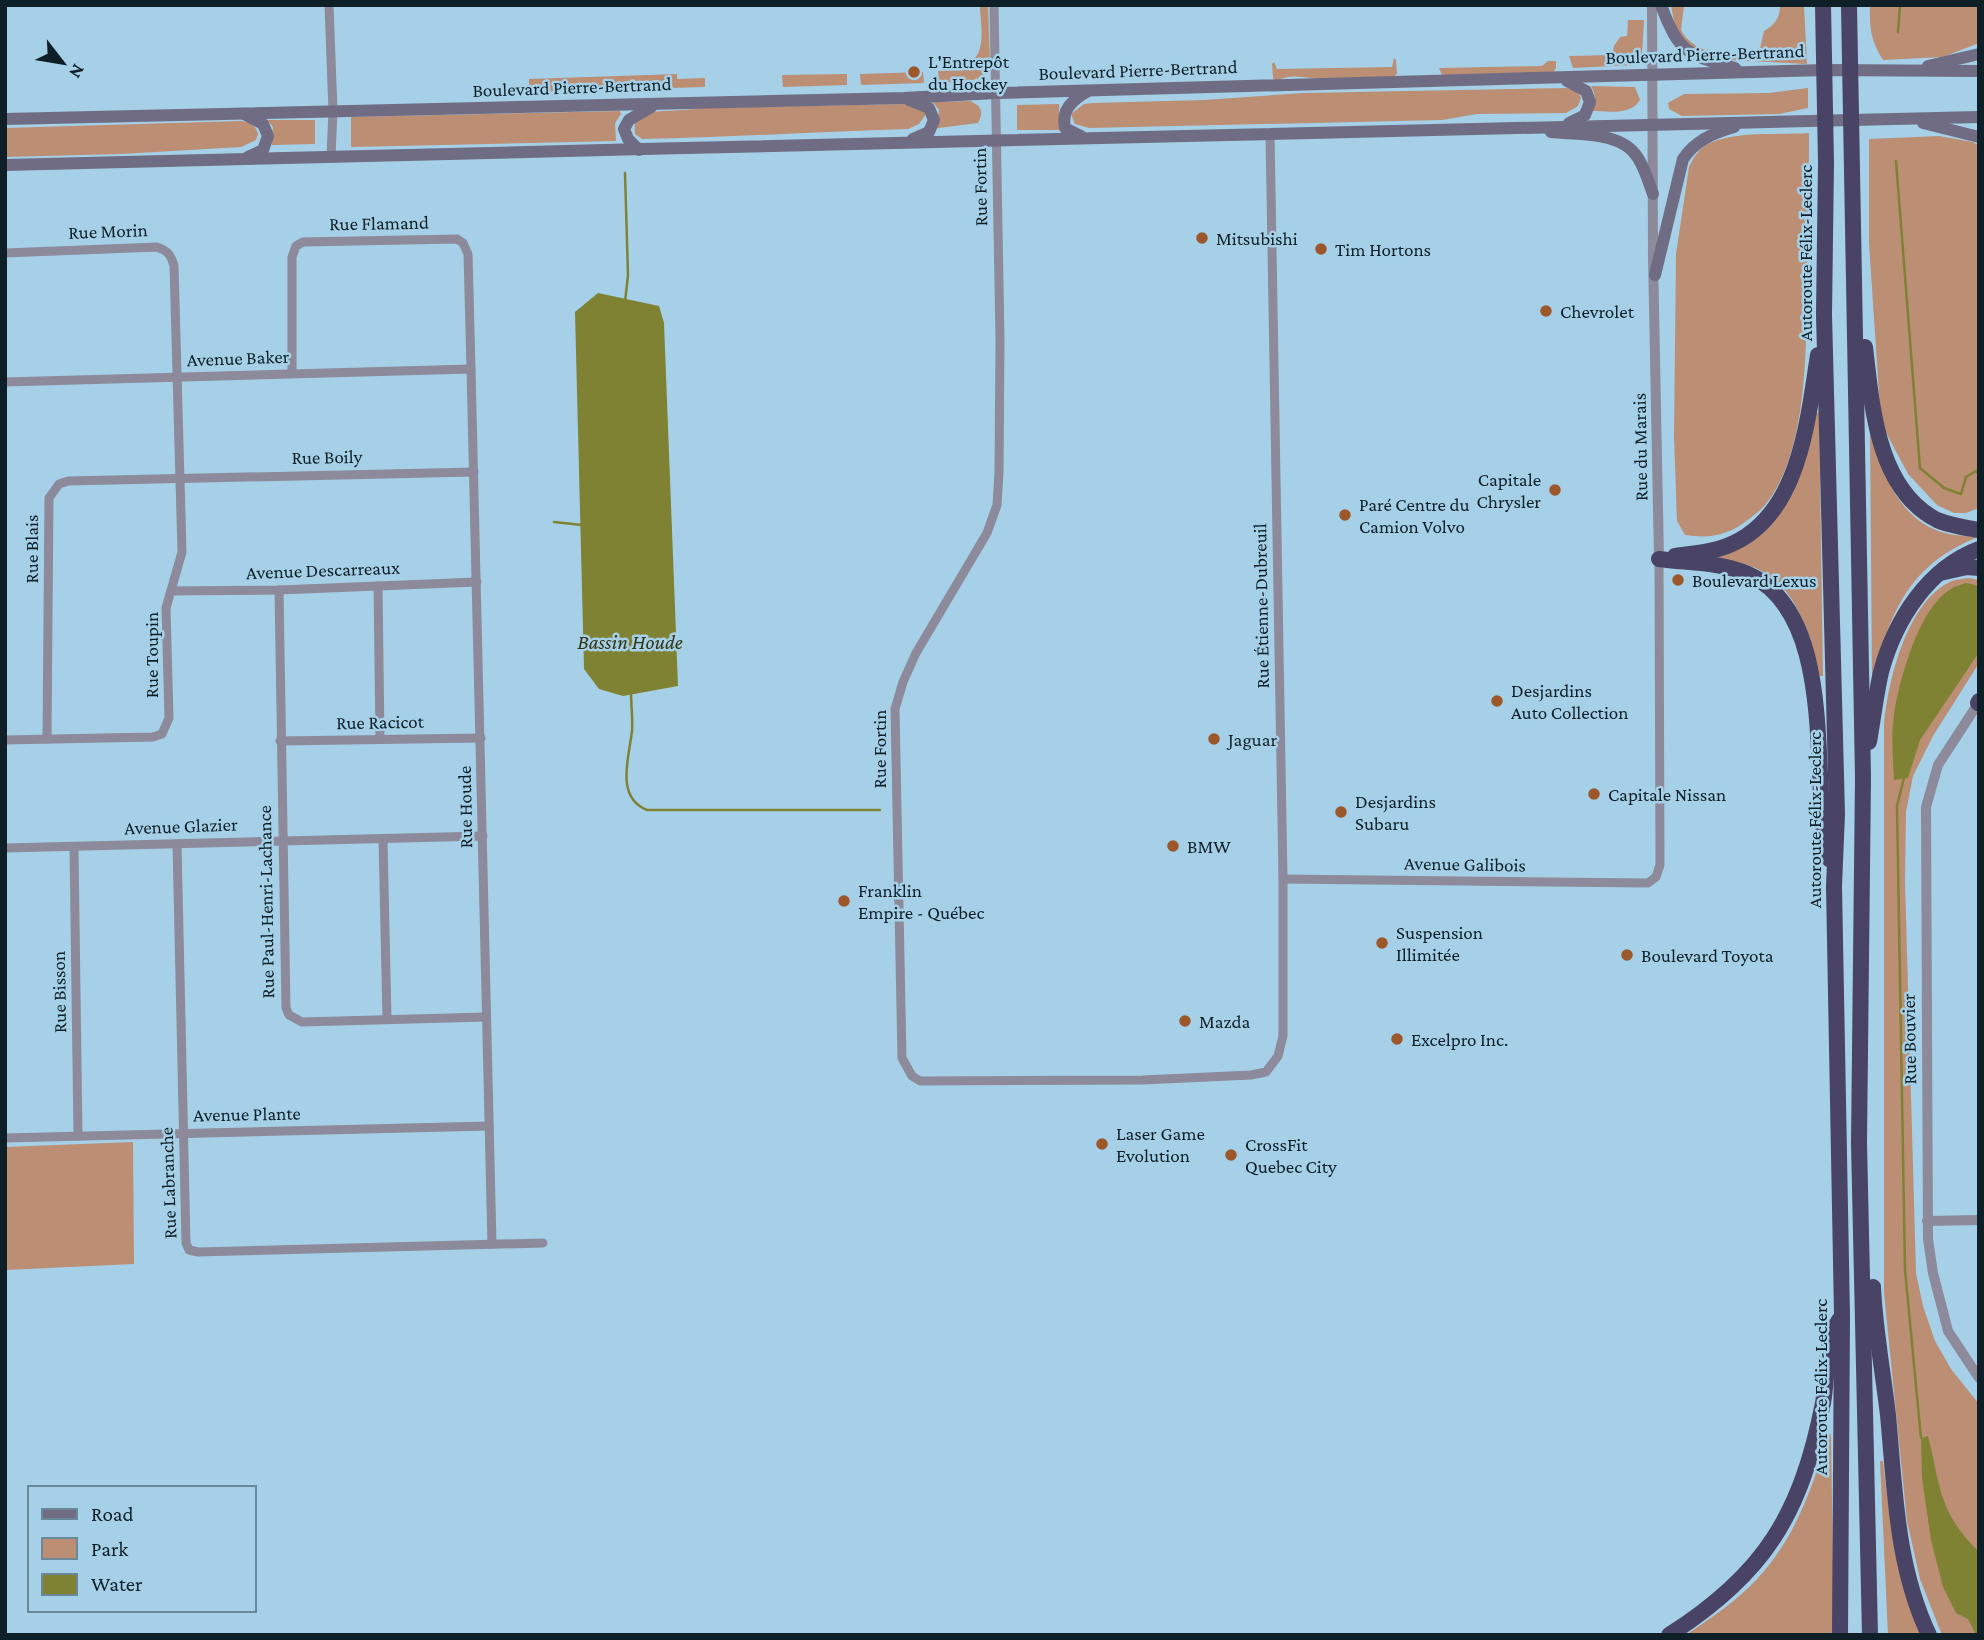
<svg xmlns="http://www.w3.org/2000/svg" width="1984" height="1640" font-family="'Crimson Pro',serif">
<rect width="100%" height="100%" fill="#a5d0e7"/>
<!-- green -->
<g fill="#bc8e74">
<path d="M 980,5 L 988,5 L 990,60 C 985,86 960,82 939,82 L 938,71 L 967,70 L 968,62 C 988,56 980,22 980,5 Z"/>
<path d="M 1671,5 L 1684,5 L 1681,30 C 1696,58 1730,53 1757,53 L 1760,49 L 1764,31 C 1775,25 1780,18 1780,5 L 1804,5 L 1807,64 L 1711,59 L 1677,37 Z"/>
<path d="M 1870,5 L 1979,5 L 1979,43 L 1943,57 L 1883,60 C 1871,42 1869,26 1870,5 Z"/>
<polygon points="1628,20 1644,20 1642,54 1635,65 1573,68 1569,56 1612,55 1614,46 1620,37 1627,36"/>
<path d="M 1394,58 L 1396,60 L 1397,73 L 1394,77 C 1371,78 1348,79 1325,79 C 1307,79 1293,72 1276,81 L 1273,78 L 1272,64 L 1274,62 L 1277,69 L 1392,67 Z"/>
<polygon points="1548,61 1556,61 1556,68 1552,74 1442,75 1439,68 1542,66"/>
<polygon points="923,72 924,83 861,85 860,74"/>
<polygon points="677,74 677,79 705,78 705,87 529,92 529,79"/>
<polygon points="847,74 847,85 783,87 782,75"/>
<path d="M 1591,86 L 1635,87 L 1640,100 C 1631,116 1607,111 1591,111 C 1596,101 1596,95 1591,86 Z"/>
<polygon points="1567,88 1578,92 1581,98 1578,106 1566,113 1477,114 1442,120 1089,128 1075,124 1071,114 1084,104 1093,103 1204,100 1303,93"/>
<polygon points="1808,88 1808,108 1779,114 1682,116 1669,109 1668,103 1684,94 1769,93"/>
<path d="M 970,101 C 982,106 984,112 978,123 L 931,129 L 938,119 L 939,110 L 933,102 Z"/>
<path d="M 909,104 L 918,105 L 926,114 L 919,124 L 908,129 C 819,132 730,137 642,139 L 635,134 C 634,126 635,118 643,114 C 651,110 686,111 700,108 Z"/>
<polygon points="1059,104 1060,130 1017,130 1017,105"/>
<polygon points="620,111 621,114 615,123 616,141 351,147 351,117"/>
<polygon points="267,120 315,120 315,144 272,145 271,142 273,127"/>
<path d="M 240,121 C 250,122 255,124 258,134 L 256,140 L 241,147 L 121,154 L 5,157 L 5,128 Z"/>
<path d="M 1809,133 C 1809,182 1808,230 1807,278 C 1806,344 1809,451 1765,505 C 1761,510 1754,515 1749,519 C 1729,535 1709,539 1685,535 L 1677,521 L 1674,436 L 1676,254 L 1689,167 C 1694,157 1699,148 1710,143 C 1736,131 1781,135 1809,133 Z"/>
<polygon points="1939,136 1973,142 1979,146 1979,508 1966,513 1954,513 1937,505 1908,474 1881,423 1869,243 1869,139"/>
<path d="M 1814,413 L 1819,413 L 1823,676 L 1818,676 C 1810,634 1796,581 1750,566 C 1738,561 1725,560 1713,556 L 1762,530 Z"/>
<path d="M 1870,432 C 1882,472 1899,521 1945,533 C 1956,536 1968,536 1978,537 C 1908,565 1891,612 1872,680 Z"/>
<path d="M 1969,578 L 1979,580 L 1979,663 L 1933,736 L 1913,776 L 1906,812 L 1905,881 L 1916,1273 L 1923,1306 L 1935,1341 L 1951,1369 L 1979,1404 L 1979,1635 L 1942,1635 L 1920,1579 L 1907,1521 L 1884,1293 L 1884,727 C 1887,683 1907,600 1952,581 C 1957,579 1963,579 1969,578 Z"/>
<polygon points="133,1142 134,1264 5,1270 5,1147"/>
<path d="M 1828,1434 L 1831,1434 L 1834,1635 L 1686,1635 C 1711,1618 1738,1600 1758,1578 C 1795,1538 1814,1485 1828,1434 Z"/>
<path d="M 1880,1461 L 1883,1461 C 1890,1524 1897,1575 1921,1635 L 1888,1635 Z"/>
</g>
<!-- water -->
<g fill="#7f8232">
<polygon points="598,293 659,306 664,323 678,686 623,696 599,689 584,669 575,312"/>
<path d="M 1966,583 L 1979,586 L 1978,654 L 1920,740 L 1908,778 L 1894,780 C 1893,759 1891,736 1894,715 C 1899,681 1919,607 1951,589 C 1955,586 1961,585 1966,583 Z"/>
<path d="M 1928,1436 C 1941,1488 1938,1511 1979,1552 L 1979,1635 L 1976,1635 L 1968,1619 L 1956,1613 L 1943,1587 L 1931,1540 L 1922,1478 L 1921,1438 Z"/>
</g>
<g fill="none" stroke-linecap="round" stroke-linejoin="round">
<!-- stream -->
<g stroke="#7f8232" stroke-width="2.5">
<polyline points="1898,32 1900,5"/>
<polyline points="1896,161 1920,468 1944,488 1961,494 1966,477 1976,471 1979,474"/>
<polyline points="625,302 628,275 625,173"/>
<polyline points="554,522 582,525"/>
<path d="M 631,692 C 631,705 633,719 632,731 C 629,758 615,797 647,810 L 880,810"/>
<polyline points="1904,778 1897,806 1905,1270 1921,1438"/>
</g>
<!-- minor -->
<g stroke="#8c8a9b" stroke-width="9">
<polyline points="329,5 333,111 331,156"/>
<polyline points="994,5 1000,340 999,472 997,505 987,533 916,653 903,682 895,709 902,1058 912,1076 920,1081 1143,1080 1251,1075 1266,1072 1278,1056 1283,1036 1283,879 1270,134"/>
<path d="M 5,253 L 157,247 C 168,251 171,255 174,266 L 182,552 L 166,608 L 169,718 L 162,734 L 153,737 L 5,740"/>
<polyline points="292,373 292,257 296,246 303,242 457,239 463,243 468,254 471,369 492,1244"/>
<polyline points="5,382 471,369"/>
<polyline points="378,586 380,739"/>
<polyline points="279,590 286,1008 289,1015 302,1022 486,1017"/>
<polyline points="171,591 279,590 477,582"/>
<polyline points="47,739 49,498 59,484 68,481 474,472"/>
<polyline points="280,741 481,738"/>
<polyline points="383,839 387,1019"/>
<polyline points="177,844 186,1243 189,1250 198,1252 543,1243"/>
<polyline points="74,847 78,1136"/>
<polyline points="5,848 483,836"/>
<polyline points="1283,879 1648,883 1656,877 1660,865 1659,559"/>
<polyline points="5,1138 489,1126"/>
</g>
<!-- tertiary -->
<g stroke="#8c8a9b" stroke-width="10">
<polyline points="1652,5 1653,257 1659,559"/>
<polyline points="1979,702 1938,765 1926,807 1928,1239 1933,1273 1948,1331 1979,1378"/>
<polyline points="1927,1221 1979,1220"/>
</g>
<!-- secondary -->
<g stroke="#6f6c84" stroke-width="12">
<path d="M 1661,5 C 1679,53 1687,55 1735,68"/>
<polyline points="1928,66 1979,54"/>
<polyline points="1567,81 1586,91 1590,102 1585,115 1569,123"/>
<polyline points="909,100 929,108 934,120 929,132 913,139"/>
<polyline points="244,114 263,124 268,136 263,150 248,157"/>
<polyline points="5,119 904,98 996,93 1826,70 1979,71"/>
<polyline points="1923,123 1979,137"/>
<path d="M 1551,132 C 1578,135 1622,131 1638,158 C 1645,169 1649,183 1653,194"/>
<path d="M 1081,136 L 1065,128 C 1061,110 1072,100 1088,91"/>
<polyline points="639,150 628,139 624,129 629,120 651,107"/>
<path d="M 5,165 C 663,149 1321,131 1979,117"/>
<path d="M 1655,275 L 1683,159 C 1695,141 1713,133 1734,127"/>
</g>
<!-- motorway -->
<g stroke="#494465" stroke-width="16">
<polyline points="1823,5 1826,163 1824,315 1837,814 1834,886 1842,1315 1840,1635"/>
<polyline points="1849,5 1863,778 1859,1143 1870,1635"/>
<path d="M 1865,347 C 1872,406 1877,489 1937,520 C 1949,525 1966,528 1979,530"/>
<path d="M 1675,556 C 1689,554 1704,553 1718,549 C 1799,526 1807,424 1818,355"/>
<path d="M 1659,559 C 1687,563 1722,562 1748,574 C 1829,610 1815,749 1823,822 C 1824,834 1827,847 1829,859"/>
<polyline points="1940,573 1967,567 1979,568"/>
<polyline points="1978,703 1979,701"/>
<path d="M 1869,742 C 1873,719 1876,694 1881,672 C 1895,620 1928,568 1979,549"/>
<path d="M 1873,1287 C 1875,1330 1883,1372 1888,1415 C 1895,1489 1896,1566 1929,1635"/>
<path d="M 1669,1635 C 1765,1574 1801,1514 1823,1403 C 1828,1376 1824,1344 1839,1320"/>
</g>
</g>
<!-- markers -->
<g fill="#9c572a" stroke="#a5d0e7" stroke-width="2.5">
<circle cx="914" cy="72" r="7"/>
<circle cx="1202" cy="238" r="7"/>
<circle cx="1321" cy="249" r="7"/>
<circle cx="1546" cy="311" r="7"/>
<circle cx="1555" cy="490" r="7"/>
<circle cx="1345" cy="515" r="7"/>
<circle cx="1678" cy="580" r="7"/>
<circle cx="1497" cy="701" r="7"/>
<circle cx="1214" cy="739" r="7"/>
<circle cx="1594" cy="794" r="7"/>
<circle cx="1341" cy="812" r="7"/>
<circle cx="1173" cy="846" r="7"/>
<circle cx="844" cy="901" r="7"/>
<circle cx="1382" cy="943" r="7"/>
<circle cx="1627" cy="955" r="7"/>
<circle cx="1185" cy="1021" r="7"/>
<circle cx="1397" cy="1039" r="7"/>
<circle cx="1102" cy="1144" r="7"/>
<circle cx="1231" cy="1155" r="7"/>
</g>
<g text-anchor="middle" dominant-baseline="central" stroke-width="5" stroke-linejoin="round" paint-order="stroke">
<!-- street labels -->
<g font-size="19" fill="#0e1f27" stroke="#a5d0e7">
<text transform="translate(1705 54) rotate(-2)">Boulevard Pierre-Bertrand</text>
<text transform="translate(1138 70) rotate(-2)">Boulevard Pierre-Bertrand</text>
<text transform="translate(572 87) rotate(-2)">Boulevard Pierre-Bertrand</text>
<text transform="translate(980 187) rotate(-91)">Rue Fortin</text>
<text transform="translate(379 223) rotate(-1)">Rue Flamand</text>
<text transform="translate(108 231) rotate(-2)">Rue Morin</text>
<text transform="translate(1805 253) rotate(-90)">Autoroute Félix-Leclerc</text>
<text transform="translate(238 358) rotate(-2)">Avenue Baker</text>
<text transform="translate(1640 447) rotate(-91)">Rue du Marais</text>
<text transform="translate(327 457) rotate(-1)">Rue Boily</text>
<text transform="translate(31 549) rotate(-90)">Rue Blais</text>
<text transform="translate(323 570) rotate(-2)">Avenue Descarreaux</text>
<text transform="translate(1261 606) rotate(-91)">Rue Étienne-Dubreuil</text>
<text transform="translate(151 655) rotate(-90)">Rue Toupin</text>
<text transform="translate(380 722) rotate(-1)">Rue Racicot</text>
<text transform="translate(879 749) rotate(-90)">Rue Fortin</text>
<text transform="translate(465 807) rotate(-91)">Rue Houde</text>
<text transform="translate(1814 820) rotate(-90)">Autoroute Félix-Leclerc</text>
<text transform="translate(181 826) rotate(-2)">Avenue Glazier</text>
<text transform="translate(1465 864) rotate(1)">Avenue Galibois</text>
<text transform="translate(266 902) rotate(-91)">Rue Paul-Henri-Lachance</text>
<text transform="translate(59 992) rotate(-91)">Rue Bisson</text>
<text transform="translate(1909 1039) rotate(-91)">Rue Bouvier</text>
<text transform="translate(247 1114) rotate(-1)">Avenue Plante</text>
<text transform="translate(168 1183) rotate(-92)">Rue Labranche</text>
<text transform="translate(1820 1387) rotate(-90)">Autoroute Félix-Leclerc</text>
</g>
<!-- poi labels -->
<g font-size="19" fill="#0e1f27" stroke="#a5d0e7" text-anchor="start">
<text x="928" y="61">L'Entrepôt<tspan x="928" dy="22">du Hockey</tspan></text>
<text x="1216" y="238">Mitsubishi</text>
<text x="1335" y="249">Tim Hortons</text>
<text x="1560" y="311">Chevrolet</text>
<text x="1541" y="479" text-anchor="end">Capitale<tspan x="1541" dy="22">Chrysler</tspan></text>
<text x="1359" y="504">Paré Centre du<tspan x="1359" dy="22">Camion Volvo</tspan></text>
<text x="1692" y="580">Boulevard Lexus</text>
<text x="1511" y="690">Desjardins<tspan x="1511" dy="22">Auto Collection</tspan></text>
<text x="1228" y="739">Jaguar</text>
<text x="1608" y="794">Capitale Nissan</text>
<text x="1355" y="801">Desjardins<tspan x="1355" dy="22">Subaru</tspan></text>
<text x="1187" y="846">BMW</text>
<text x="858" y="890">Franklin<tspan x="858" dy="22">Empire - Québec</tspan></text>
<text x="1396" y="932">Suspension<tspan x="1396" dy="22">Illimitée</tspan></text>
<text x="1641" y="955">Boulevard Toyota</text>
<text x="1199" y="1021">Mazda</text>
<text x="1411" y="1039">Excelpro Inc.</text>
<text x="1116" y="1133">Laser Game<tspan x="1116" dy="22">Evolution</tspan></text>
<text x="1245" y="1144">CrossFit<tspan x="1245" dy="22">Quebec City</tspan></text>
</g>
<!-- water labels -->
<g font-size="21" font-style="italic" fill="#333412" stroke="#a5d0e7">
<text x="630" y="642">Bassin Houde</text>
</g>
</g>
<!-- border -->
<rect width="1984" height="1640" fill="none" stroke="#0e1f27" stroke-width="14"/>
<!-- legend -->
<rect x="28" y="1486" width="228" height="126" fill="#a5d0e7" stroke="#69899a" stroke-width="2"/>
<rect x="42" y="1509" width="35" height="10" fill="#6f6c84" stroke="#69899a" stroke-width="2"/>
<text x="91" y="1521" font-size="21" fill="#0e1f27">Road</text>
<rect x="42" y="1538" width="35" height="21" fill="#bc8e74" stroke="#69899a" stroke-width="2"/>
<text x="91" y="1556" font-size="21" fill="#0e1f27">Park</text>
<rect x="42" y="1574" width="35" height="21" fill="#7f8232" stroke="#69899a" stroke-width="2"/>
<text x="91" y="1591" font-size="21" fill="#0e1f27">Water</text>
<!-- north arrow -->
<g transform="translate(63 63) rotate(121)" stroke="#a5d0e7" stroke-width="5" paint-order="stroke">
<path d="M0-5L12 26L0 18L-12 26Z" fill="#0e1f27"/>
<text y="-10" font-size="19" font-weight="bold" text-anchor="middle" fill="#0e1f27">N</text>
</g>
</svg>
